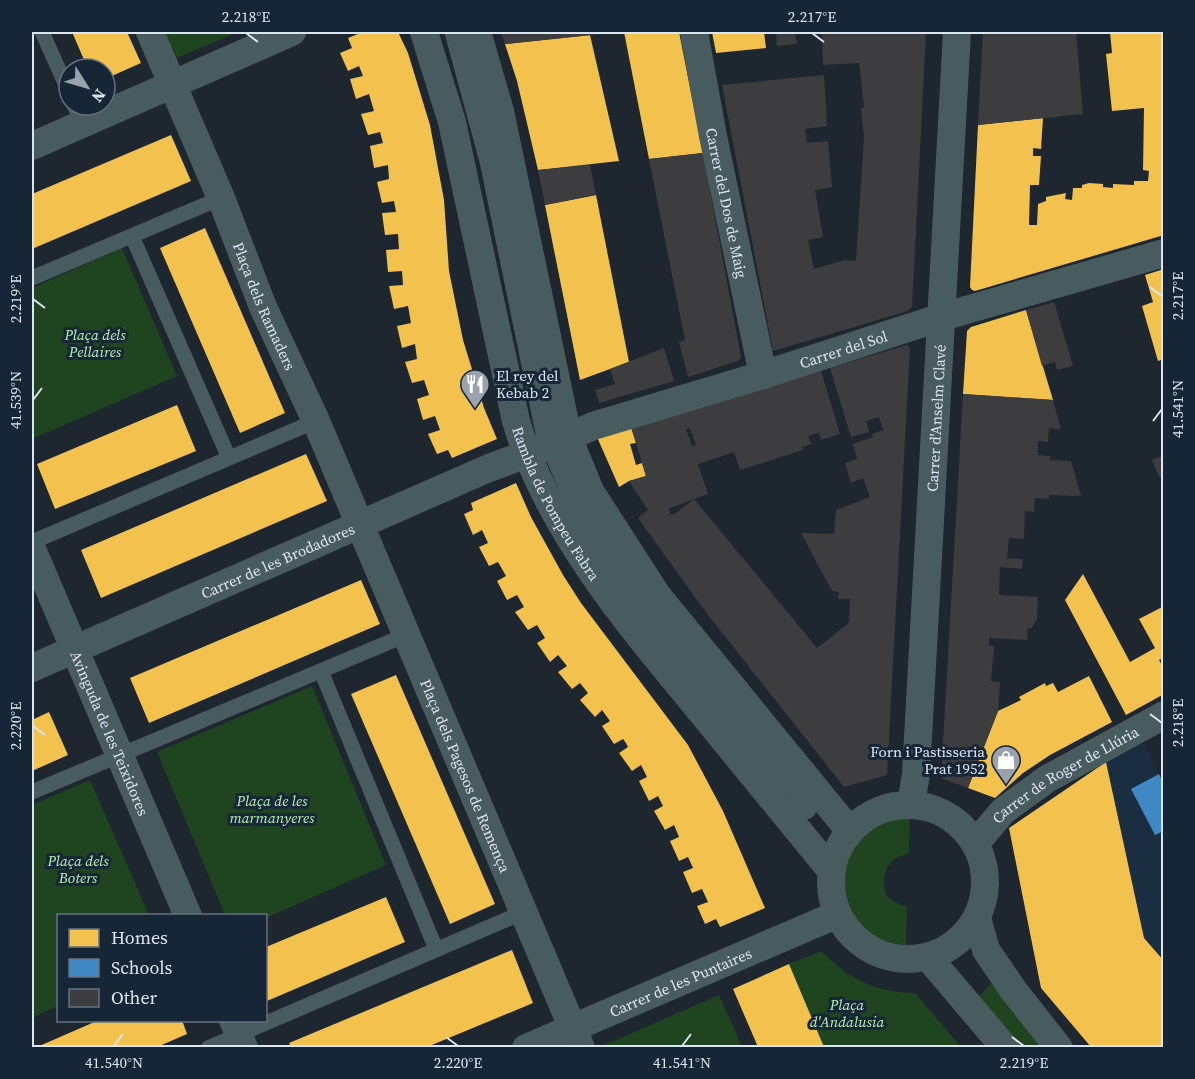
<svg xmlns="http://www.w3.org/2000/svg" width="1195" height="1079" font-family="'Source Serif 4',serif">
<rect width="100%" height="100%" fill="#1e262f"/>
<!-- built -->
<polygon fill="#1a2d41" points="1145,743 1163,786 1163,961 1144,938 1106,762"/>
<!-- green -->
<g fill="#1e4420">
<polygon points="165,32 238,32 177,58"/>
<polygon points="122,248 177,376 32,439 32,288"/>
<polygon points="312,686 386,865 266,918 266,916 225,915 157,752"/>
<polygon points="90,780 149,915 58,916 58,1006 32,1018 32,805"/>
<path d="M 910,814 L 909,853 C 905,855 899,856 895,859 C 885,865 881,883 886,894 C 890,901 900,904 907,907 L 906,945 C 891,942 874,940 863,929 C 835,901 837,850 870,826 C 881,818 897,816 910,814 Z"/>
<path d="M 821,951 C 850,980 875,992 915,993 L 961,1047 L 824,1047 L 789,964 Z"/>
<polygon points="993,981 1045,1047 1015,1047 977,999"/>
<polygon points="719,995 742,1047 603,1047 602,1046"/>
</g>
<!-- homes -->
<g fill="#f2c14e">
<polygon points="72,32 127,32 141,63 105,79 105,69 88,69"/>
<polygon points="363,32 398,32 408,53 430,125 444,200 449,271 463,340 484,408 497,439 452,458 448,450 437,454 428,434 440,430 435,416 423,420 417,399 429,395 424,380 412,383 405,362 417,359 415,344 402,348 397,326 411,323 408,306 394,309 389,286 403,285 402,271 388,272 386,250 399,249 398,234 385,235 382,213 396,212 394,201 382,203 377,182 389,179 388,165 374,168 370,146 383,143 380,132 368,135 361,114 374,111 369,94 356,99 350,79 363,76 359,66 348,71 340,53 352,48 348,38"/>
<polygon points="624,32 679,32 703,153 649,159"/>
<polygon points="712,32 764,32 766,48 716,53"/>
<polygon points="1110,32 1164,32 1164,235 975,291 972,290 970,287 978,125 1043,118 1041,149 1033,148 1033,156 1041,156 1039,185 1030,185 1029,225 1037,225 1038,204 1046,201 1046,197 1066,193 1065,199 1072,200 1073,188 1082,188 1082,185 1089,183 1103,184 1103,187 1113,188 1113,184 1134,185 1134,181 1148,181 1149,171 1143,170 1144,108 1112,111 1106,54 1112,53"/>
<polygon points="590,35 619,161 538,170 517,81 505,44"/>
<polygon points="171,135 191,181 32,249 32,194"/>
<polygon points="596,195 629,362 580,380 545,205"/>
<polygon points="205,228 285,413 240,433 160,248"/>
<polygon points="1164,269 1164,359 1158,361 1142,306 1153,302 1145,275"/>
<polygon points="1026,310 1053,400 963,394 967,331 971,327"/>
<polygon points="177,405 196,451 55,509 37,464"/>
<polygon points="631,427 636,443 630,444 636,465 642,463 646,476 629,481 619,487 597,437"/>
<polygon points="306,454 327,501 101,598 81,550"/>
<polygon points="516,483 531,517 563,575 581,603 688,745 723,811 765,908 720,927 716,919 705,924 697,906 708,902 702,889 692,893 683,872 693,868 688,857 679,861 670,841 679,837 674,825 665,830 654,811 663,806 658,796 649,801 639,781 647,777 641,765 632,771 619,753 628,747 626,743 623,739 614,744 602,726 610,721 602,710 595,717 580,700 588,693 580,683 572,689 558,672 567,666 558,655 550,662 537,643 545,638 537,625 528,630 515,612 524,607 517,595 507,600 497,581 506,576 498,562 489,566 479,547 488,543 482,530 473,535 464,514 473,510 471,503"/>
<polygon points="1083,574 1130,662 1155,648 1139,619 1164,606 1164,663 1161,659 1159,660 1164,669 1164,694 1126,715 1065,600"/>
<polygon points="361,580 380,624 149,723 130,678"/>
<polygon points="396,675 495,904 450,924 351,694"/>
<polygon points="1089,676 1112,722 1050,755 1023,773 995,798 968,788 998,711 1021,700 1019,697 1045,683 1046,686 1053,683 1058,692"/>
<polygon points="49,712 68,755 32,771 32,720"/>
<polygon points="1106,762 1144,938 1164,961 1164,1047 1091,1047 1041,988 1009,828"/>
<polygon points="386,897 405,942 267,1001 266,996 266,947"/>
<polygon points="512,950 533,1003 427,1047 291,1047 289,1043"/>
<polygon points="789,964 824,1047 758,1047 733,989"/>
<polygon points="99,1020 182,1020 187,1034 157,1047 37,1047"/>
</g>
<!-- schools -->
<polygon fill="#3f88c5" points="1159,774 1164,785 1164,831 1155,835 1131,789"/>
<!-- building -->
<g fill="#3d3d3f" fill-rule="evenodd">
<polygon points="501,32 611,32 611,33 505,44"/>
<polygon points="776,32 795,32 797,44 777,46"/>
<polygon points="822,32 926,32 912,307 908,311 773,351 722,85 824,75 827,126 805,129 807,143 828,141 832,187 815,190 823,237 808,240 814,269 845,260 856,261 864,137 861,108 864,107 859,63 823,65"/>
<polygon points="983,32 1076,32 1083,114 978,125"/>
<polygon points="703,153 741,357 738,361 688,377 679,342 685,340 649,159"/>
<polygon points="590,165 596,195 545,205 538,170"/>
<polygon points="1054,302 1073,366 1057,370 1055,362 1042,366 1026,310"/>
<path d="M 907,345 L 910,347 L 887,775 L 844,787 L 705,611 L 638,518 L 648,510 L 629,481 L 646,476 L 631,427 L 821,371 L 840,434 L 821,440 L 819,433 L 808,436 L 811,444 L 802,447 L 803,450 L 740,470 L 734,452 L 698,464 L 708,494 L 694,499 L 817,648 L 849,623 L 850,599 L 838,599 L 839,592 L 832,591 L 801,533 L 834,534 L 836,510 L 870,497 L 863,478 L 851,483 L 845,463 L 857,459 L 853,444 L 873,437 L 872,434 L 883,430 L 879,417 L 866,421 L 869,432 L 851,437 L 830,368 ZM 690,428 L 696,445 L 692,446 L 686,429 ZM 694,499 L 676,513 L 663,518 L 671,514 L 668,509 Z"/>
<polygon points="664,348 674,381 599,403 595,390 615,384 610,369"/>
<polygon points="963,394 1053,400 1061,429 1049,428 1048,442 1038,441 1038,455 1051,456 1050,460 1071,461 1081,496 1049,495 1049,499 1035,498 1034,512 1025,511 1024,539 1009,538 1007,558 1023,559 1022,569 1000,567 999,595 1038,597 1037,619 1031,629 1028,628 1027,640 989,638 989,646 994,646 991,681 1000,682 998,711 968,788 941,778"/>
<polygon points="1164,455 1164,475 1159,477 1152,460"/>
</g>
<g fill="none" stroke-linecap="round" stroke-linejoin="round">
<!-- service -->
<g stroke="#485b5e" stroke-width="15">
<polyline points="42,32 69,92"/>
<polyline points="74,105 83,124"/>
<polyline points="132,236 229,458"/>
<polyline points="32,278 221,198"/>
<polyline points="32,542 316,421"/>
<polyline points="321,671 436,949"/>
<polyline points="32,792 406,635"/>
<polyline points="208,1048 524,912"/>
</g>
<!-- pedestrian -->
<polyline stroke="#485b5e" stroke-width="21" points="455,32 490,161 546,433 586,527 670,644 806,809"/>
<!-- minor -->
<g stroke="#485b5e" stroke-width="28">
<path id="s1" d="M 150,32 L 221,198 L 263,307 L 316,421 L 581,1048"/>
<path id="s2" d="M 424,32 L 452,122 L 516,421 C 547,526 625,620 694,703 C 739,758 784,813 829,868"/>
<polyline points="477,32 500,111 568,437 590,491 657,595 849,830"/>
<path id="s3" d="M 694,32 L 713,136 L 763,375"/>
<polyline points="32,146 292,32"/>
<path id="s4" d="M 32,549 L 188,916"/>
<path id="s5" d="M 32,668 L 489,468 L 551,445 L 593,426 L 763,375 L 942,317 L 1164,253"/>
<path id="s6" d="M 911,804 L 916,774 L 957,32"/>
<circle cx="908" cy="882" r="77"/>
<path id="s7" d="M 976,843 L 1003,811 L 1047,779 L 1164,715"/>
<polyline points="977,918 986,950 1014,991 1059,1048"/>
<polyline points="928,957 1005,1048"/>
<polyline points="233,1020 244,1048"/>
<path id="s8" d="M 526,1048 L 836,915"/>
</g>
</g>
<!-- ticks -->
<path fill="none" stroke="#dbe5f1" stroke-width="2" d="M 246,33 L 258,42M 812,33 L 824,42M 1150,287 L 1162,296M 33,299 L 45,308M 33,400 L 42,388M 1153,421 L 1162,409M 1150,714 L 1162,723M 33,726 L 45,735M 446,1037 L 458,1046M 1012,1037 L 1024,1046M 114,1046 L 123,1034M 682,1046 L 691,1034"/>
<!-- icons -->
<defs>
<g id="restaurant-pin" transform="scale(1.5)"><path d="M0 17L-7.5 6A9.5 9.5 0 1 1 7.5 6Z" fill="#99a2ad" stroke="#162637"/><path d="M-5-6h1v4h1v-4h1v4h1v-4h1v5L-1.5 .5V6h-2V.5L-5-1ZM5-6V6H3V1.5H1.5Q1.5-4 5-6Z" fill="#fff"/></g>
<g id="shop-pin" transform="scale(1.5)"><path d="M0 17L-7.5 6A9.5 9.5 0 1 1 7.5 6Z" fill="#99a2ad" stroke="#162637"/><path d="M-5-2.5h2.3a2.7 3.5 0 0 1 5.4 0H5L5.5 6h-11ZM-1.5-2.5h3a1.5 2.3 0 0 0-3 0Z" fill="#fff"/></g>
</defs>
<g fill-rule="evenodd">
<use href="#restaurant-pin" x="475" y="384"/>
<use href="#shop-pin" x="1006" y="760"/>
</g>
<g text-anchor="middle" dominant-baseline="central" stroke-width="6" stroke-linejoin="round" paint-order="stroke">
<!-- street labels -->
<g font-size="15" fill="#dbe5f1" stroke="#162637">
<text stroke="none"><textPath href="#s3" startOffset="174">Carrer del Dos de Maig</textPath></text>
<text stroke="none"><textPath href="#s1" startOffset="297">Plaça dels Ramaders</textPath></text>
<text stroke="none"><textPath href="#s5" startOffset="873">Carrer del Sol</textPath></text>
<text stroke="none"><textPath href="#s6" startOffset="387">Carrer d'Anselm Clavé</textPath></text>
<text stroke="none"><textPath href="#s2" startOffset="492">Rambla de Pompeu Fabra</textPath></text>
<text stroke="none"><textPath href="#s5" startOffset="268">Carrer de les Brodadores</textPath></text>
<text stroke="none"><textPath href="#s4" startOffset="200">Avinguda de les Teixidores</textPath></text>
<text stroke="none"><textPath href="#s1" startOffset="808">Plaça dels Pagesos de Remença</textPath></text>
<text stroke="none"><textPath href="#s7" startOffset="114">Carrer de Roger de Llúria</textPath></text>
<text stroke="none"><textPath href="#s8" startOffset="168">Carrer de les Puntaires</textPath></text>
</g>
<!-- park labels -->
<g font-size="15" font-style="italic" fill="#b0f3ad" stroke="#162637">
<text x="95" y="334">Plaça dels<tspan x="95" dy="17">Pellaires</tspan></text>
<text x="272" y="800">Plaça de les<tspan x="272" dy="17">marmanyeres</tspan></text>
<text x="78" y="860">Plaça dels<tspan x="78" dy="17">Boters</tspan></text>
<text x="847" y="1004">Plaça<tspan x="847" dy="17">d'Andalusia</tspan></text>
</g>
<!-- poi labels -->
<g font-size="15" fill="#dbe5f1" stroke="#162637" text-anchor="start">
<text x="496" y="375">El rey del<tspan x="496" dy="17">Kebab 2</tspan></text>
<text x="985" y="751" text-anchor="end">Forn i Pastisseria<tspan x="985" dy="17">Prat 1952</tspan></text>
</g>
</g>
<!-- border -->
<rect width="1195" height="1079" fill="none" stroke="#162637" stroke-width="66"/>
<!-- legend -->
<rect x="57" y="914" width="210" height="108" fill="#162637" stroke="#657281" stroke-width="1.5"/>
<rect x="69" y="929" width="30" height="18" fill="#f2c14e" stroke="#657281" stroke-width="1.5"/>
<text x="111" y="944" font-size="18" fill="#dbe5f1">Homes</text>
<rect x="69" y="959" width="30" height="18" fill="#3f88c5" stroke="#657281" stroke-width="1.5"/>
<text x="111" y="974" font-size="18" fill="#dbe5f1">Schools</text>
<rect x="69" y="989" width="30" height="18" fill="#3d3d3f" stroke="#657281" stroke-width="1.5"/>
<text x="111" y="1004" font-size="18" fill="#dbe5f1">Other</text>
<!-- north arrow -->
<g transform="translate(87 87) rotate(127)"><circle r="28" fill="#162637" stroke="#657281" stroke-width="1.5"/>
<path d="M0-4.5L10 22L0 15L-10 22Z" fill="#99a2ad"/>
<text y="-9" font-size="16" font-weight="bold" text-anchor="middle" fill="#dbe5f1">N</text>
</g>
<rect x="33" y="33" width="1129" height="1013" fill="none" stroke="#dbe5f1" stroke-width="2"/>
<g font-size="15" text-anchor="middle" fill="#dbe5f1">
<text x="246" y="22">2.218°E</text>
<text x="812" y="22">2.217°E</text>
<text transform="translate(1178 296) rotate(-90)" y="5">2.217°E</text>
<text transform="translate(16 299) rotate(-90)" y="5">2.219°E</text>
<text transform="translate(16 400) rotate(-90)" y="5">41.539°N</text>
<text transform="translate(1178 409) rotate(-90)" y="5">41.541°N</text>
<text transform="translate(1178 723) rotate(-90)" y="5">2.218°E</text>
<text transform="translate(16 726) rotate(-90)" y="5">2.220°E</text>
<text x="114" y="1068">41.540°N</text>
<text x="458" y="1068">2.220°E</text>
<text x="682" y="1068">41.541°N</text>
<text x="1024" y="1068">2.219°E</text>
</g>
</svg>
